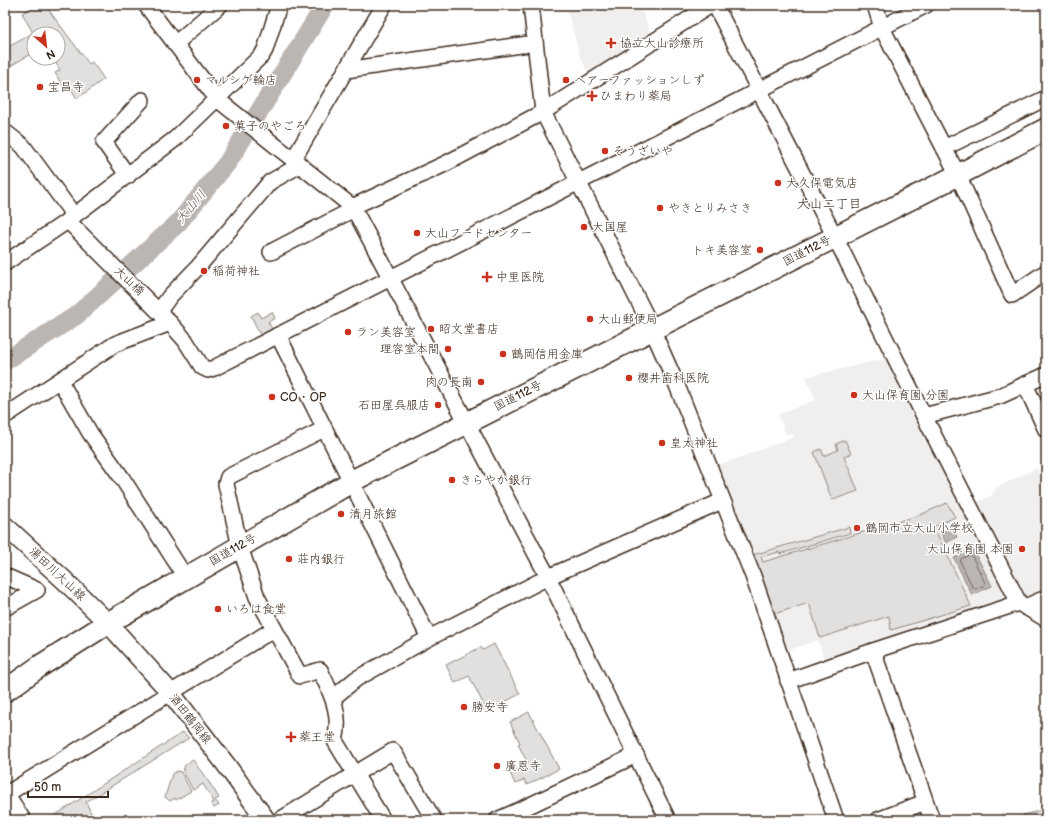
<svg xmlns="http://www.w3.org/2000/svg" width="1051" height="825" font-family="'Balsamiq Sans','Klee One',sans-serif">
<rect width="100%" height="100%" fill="#fff"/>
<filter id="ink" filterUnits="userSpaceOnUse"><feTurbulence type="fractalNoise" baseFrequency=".025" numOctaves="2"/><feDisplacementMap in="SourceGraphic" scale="8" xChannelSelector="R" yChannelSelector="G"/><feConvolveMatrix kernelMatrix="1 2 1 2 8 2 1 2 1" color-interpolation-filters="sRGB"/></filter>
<g filter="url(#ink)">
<!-- built -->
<g fill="#f1efee">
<polygon points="559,5 640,5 653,39 591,79 580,56 567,10 560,11"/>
<polygon points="889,358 1009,600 825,664 818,640 784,652 714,467 794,437 792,433 786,435 778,414 816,400 806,377"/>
<polygon points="1037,468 1046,495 1046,594 1033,600 1023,597 975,503 992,495 996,488"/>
</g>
<!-- green -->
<g fill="#e2e0de" stroke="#8e857e">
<polygon points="36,5 45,5 89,64 92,62 104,79 77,99 67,82 62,85 55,73 60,70 53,58 58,58 58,34 34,34 34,52 7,68 10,74 5,77 5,49 33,33 22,13"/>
<polygon points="258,312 261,318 272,312 275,318 268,322 273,330 261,336 251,316"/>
<polygon points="845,440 851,454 844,457 858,491 832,500 814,452 821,449 824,456 838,450 836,444"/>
<polygon points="947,503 955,517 934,527 971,606 891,630 889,616 820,638 809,603 771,615 749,556 849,527 850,533 780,554 779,552 761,557 763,562 920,515"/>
<polygon points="494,644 520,694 487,711 469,676 455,683 446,665 481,647 483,650"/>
<polygon points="529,712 559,769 527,785 524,780 515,784 510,773 528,764 518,744 520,743 510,722"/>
<polygon points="183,732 189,738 86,802 94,820 48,820"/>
<path d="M 193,760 C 202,773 211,784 219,798 L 215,800 L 219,805 L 214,808 L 211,803 L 214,802 L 203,784 L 193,790 L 183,771 L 185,765 Z"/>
<polygon points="177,771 181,772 191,791 176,800 175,798 170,801 165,797 172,774"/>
<polygon points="1046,809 1046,820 1025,820 1023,815"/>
</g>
<!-- water -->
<g fill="#bcb6b3" stroke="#887e77">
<polygon points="952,527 957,537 946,543 941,533"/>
<polygon points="973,549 992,586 972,595 954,558"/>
</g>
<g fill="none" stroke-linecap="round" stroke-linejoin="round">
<!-- shore -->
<polygon stroke="#6f625a" stroke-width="1" points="970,555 972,556 985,583 985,585 975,589 973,588 960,561 961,559"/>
<!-- river -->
<polyline stroke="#bcb6b3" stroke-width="19" points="5,361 77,315 178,223 228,162 325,5"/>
<!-- minor casing -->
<g stroke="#3b2a1e" stroke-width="18">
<g id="minor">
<polyline points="146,5 217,99 350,205 354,209 548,577 668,820"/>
<polyline points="531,5 543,112 648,320 676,383 753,576 836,820"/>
<polyline points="715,5 835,237 924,416 1019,603 1046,619"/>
<polyline points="875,5 882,28 958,175 1012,295 1046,272"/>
<polyline points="175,44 220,5"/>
<polyline points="346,70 535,43"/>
<polyline points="5,132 23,146 70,210 71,224 170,323 185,340 202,367 208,370 214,368 926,5"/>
<polyline points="944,148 1046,98"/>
<polyline points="293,160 384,5"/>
<polyline points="128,176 104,142 142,100"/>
<polyline points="352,207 447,163 543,112 711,5"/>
<polyline points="271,252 354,209"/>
<polyline points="5,263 63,224 175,139 262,55 265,50 279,5"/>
<polyline points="159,311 170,296 198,267 270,182 300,165"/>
<polyline points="278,335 429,638"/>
<polyline points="60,381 90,433 122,478 186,578"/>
<polyline points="1025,384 1046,430"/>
<polyline points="5,416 115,344 170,323"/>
<polyline points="924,416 1000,396 1046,375"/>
<polyline points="5,576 37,590 5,608"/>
<polyline points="1025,607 1046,598"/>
<polyline points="873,651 932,820"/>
<polyline points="788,681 873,651 1019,603"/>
<polyline points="333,698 356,679 429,638 548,577 722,501"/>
<polyline points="5,791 23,820"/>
<polyline points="5,795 274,629"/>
<path d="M 280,820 L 355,774 L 335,741 C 342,714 332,695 320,670 L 300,676 L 257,597 L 240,547 L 226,484 L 228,477 L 324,429"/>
<polyline points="383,820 355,774 393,751 434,820"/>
<polyline points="497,820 522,809 636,755"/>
<polyline points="878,820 925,802"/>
</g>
</g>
<!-- major casing -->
<g stroke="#3b2a1e" stroke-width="21">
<polyline id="major" points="5,526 63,579 108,623 170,692 227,766 266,820"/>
</g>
<!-- highway casing -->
<g stroke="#3b2a1e" stroke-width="24">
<polyline id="highway" points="5,691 40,666 108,623 358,478 958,175 1046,129"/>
</g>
<!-- minor -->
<use href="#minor" stroke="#fff" stroke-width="15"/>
<!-- major -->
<use href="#major" stroke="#fff" stroke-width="18"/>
<!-- highway -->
<use href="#highway" stroke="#fff" stroke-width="21"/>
</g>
</g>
<!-- markers -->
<g fill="#c8321e" stroke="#fff" stroke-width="1.5">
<path d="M609 37h4v4h4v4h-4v4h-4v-4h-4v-4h4z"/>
<circle cx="197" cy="80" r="4"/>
<circle cx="566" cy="80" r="4"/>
<circle cx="40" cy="87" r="4"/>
<path d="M590 90h4v4h4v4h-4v4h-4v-4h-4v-4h4z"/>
<circle cx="226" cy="126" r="4"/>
<circle cx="605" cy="151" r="4"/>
<circle cx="778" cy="183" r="4"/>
<circle cx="660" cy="208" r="4"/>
<circle cx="584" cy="227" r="4"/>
<circle cx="417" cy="233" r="4"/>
<circle cx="760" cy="250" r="4"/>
<circle cx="204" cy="271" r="4"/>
<path d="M485 271h4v4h4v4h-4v4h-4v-4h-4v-4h4z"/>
<circle cx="590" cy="319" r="4"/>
<circle cx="431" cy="329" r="4"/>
<circle cx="348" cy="332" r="4"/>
<circle cx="448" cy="349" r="4"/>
<circle cx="503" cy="354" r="4"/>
<circle cx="629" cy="378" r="4"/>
<circle cx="481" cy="382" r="4"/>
<circle cx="854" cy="395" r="4"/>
<circle cx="272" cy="397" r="4"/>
<circle cx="438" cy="405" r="4"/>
<circle cx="662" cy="443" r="4"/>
<circle cx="452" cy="480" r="4"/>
<circle cx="341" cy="514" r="4"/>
<circle cx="857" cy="528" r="4"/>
<circle cx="1022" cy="549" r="4"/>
<circle cx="289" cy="559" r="4"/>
<circle cx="218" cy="609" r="4"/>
<circle cx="464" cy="707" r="4"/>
<path d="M289 731h4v4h4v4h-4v4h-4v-4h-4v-4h4z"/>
<circle cx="497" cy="766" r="4"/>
</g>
<g text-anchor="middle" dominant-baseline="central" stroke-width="3" stroke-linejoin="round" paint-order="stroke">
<!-- poi labels -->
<g font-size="12" fill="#3b2a1e" stroke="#fff" text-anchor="start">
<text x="620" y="43">協立大山診療所</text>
<text x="205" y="80">マルシゲ輪店</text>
<text x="574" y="80">ヘアーファッションしず</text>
<text x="48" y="87">宝昌寺</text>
<text x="600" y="96">ひまわり薬局</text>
<text x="234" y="126">菓子のやごろ</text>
<text x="613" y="151">そうざいや</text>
<text x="786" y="183">大久保電気店</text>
<text x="668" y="208">やきとりみさき</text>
<text x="592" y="227">大国屋</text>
<text x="425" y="233">大山フードセンター</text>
<text x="752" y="250" text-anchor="end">トキ美容室</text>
<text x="212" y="271">稲荷神社</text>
<text x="496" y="277">中里医院</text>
<text x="598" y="319">大山郵便局</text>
<text x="439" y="329">昭文堂書店</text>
<text x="356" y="332">ラン美容室</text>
<text x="440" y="349" text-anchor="end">理容室本間</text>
<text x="511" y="354">鶴岡信用金庫</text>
<text x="637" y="378">櫻井歯科医院</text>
<text x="473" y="382" text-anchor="end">肉の長南</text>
<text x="862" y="395">大山保育園 分園</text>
<text x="280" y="397">CO・OP</text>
<text x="430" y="405" text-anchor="end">石田屋呉服店</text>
<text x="670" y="443">皇太神社</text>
<text x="460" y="480">きらやか銀行</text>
<text x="349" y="514">清月旅館</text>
<text x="865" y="528">鶴岡市立大山小学校</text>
<text x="1014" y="549" text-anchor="end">大山保育園 本園</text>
<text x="297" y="559">荘内銀行</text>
<text x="226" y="609">いろは食堂</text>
<text x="472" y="707">勝安寺</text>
<text x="299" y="737">薬王堂</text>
<text x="505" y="766">廣恩寺</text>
</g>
<!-- street labels -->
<g font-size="12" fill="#3b2a1e" stroke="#fff">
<text transform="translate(807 251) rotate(-27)">国道112号</text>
<text transform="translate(129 281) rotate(44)">大山橋</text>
<text transform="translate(518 396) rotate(-27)">国道112号</text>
<text transform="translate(233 550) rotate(-30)">国道112号</text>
<text transform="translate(57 574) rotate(43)">湯田川大山線</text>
<text transform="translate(190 719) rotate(52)">酒田鶴岡線</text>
</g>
<!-- neighbourhood labels -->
<g font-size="13" fill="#3b2a1e" stroke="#fff">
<text x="829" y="204">大山二丁目</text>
</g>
<!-- water labels -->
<g font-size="13" font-style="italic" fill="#685b52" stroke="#fff">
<text transform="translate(191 207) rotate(-50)">大山川</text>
</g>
</g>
<!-- margin -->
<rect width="1051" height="825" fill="none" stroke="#fff" stroke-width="20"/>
<rect x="10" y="10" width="1031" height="805" fill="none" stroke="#3b2a1e" stroke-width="1.5" filter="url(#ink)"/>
<!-- north arrow -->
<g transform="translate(46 46) rotate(152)"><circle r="19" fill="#ffffff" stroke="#b1aaa5"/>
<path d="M0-3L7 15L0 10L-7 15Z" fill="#c8321e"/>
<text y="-6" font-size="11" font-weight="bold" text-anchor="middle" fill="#3b2a1e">N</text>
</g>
<!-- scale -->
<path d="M28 791v6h80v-6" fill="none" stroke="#3b2a1e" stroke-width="2"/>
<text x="34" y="791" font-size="12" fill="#3b2a1e" stroke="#ffffff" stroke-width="3" paint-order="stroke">50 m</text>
</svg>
